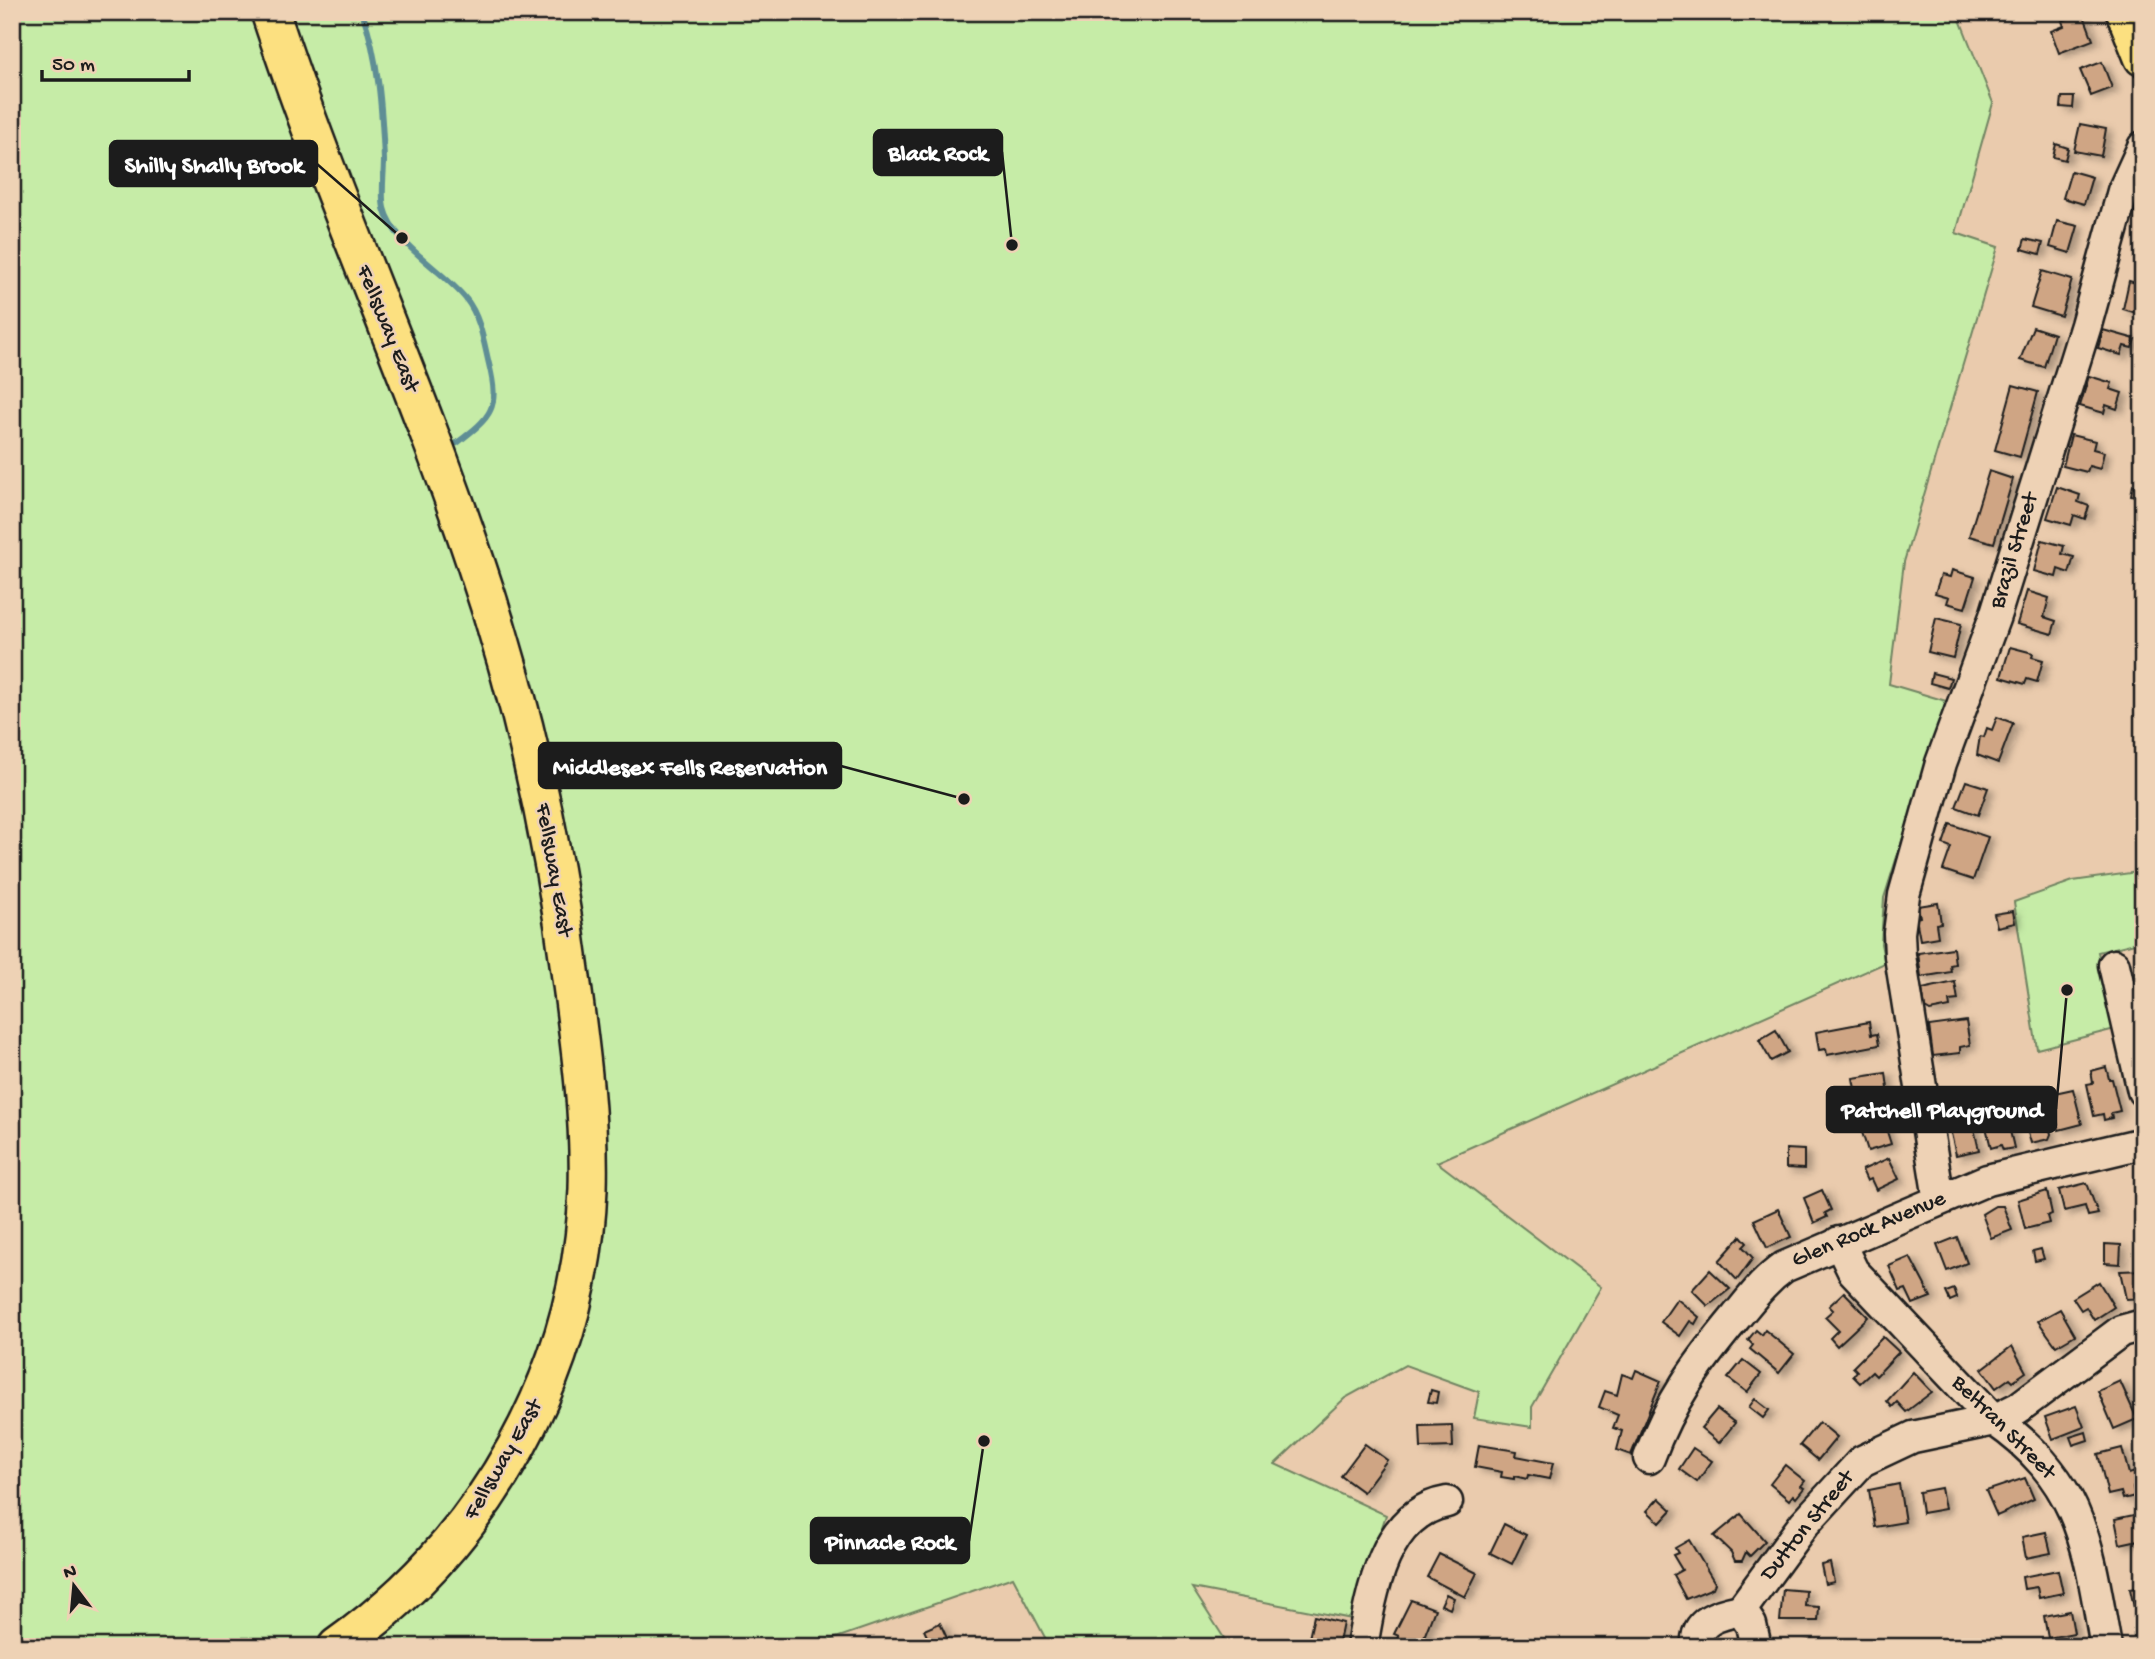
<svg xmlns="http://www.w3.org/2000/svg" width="2155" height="1659" font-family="'Gochi Hand',sans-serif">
<defs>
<filter id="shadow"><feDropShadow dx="6" dy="3.5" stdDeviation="3.5" flood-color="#0004"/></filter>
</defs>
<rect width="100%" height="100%" fill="#eacbad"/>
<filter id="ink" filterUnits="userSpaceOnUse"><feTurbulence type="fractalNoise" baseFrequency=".0143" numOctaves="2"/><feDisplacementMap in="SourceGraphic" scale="14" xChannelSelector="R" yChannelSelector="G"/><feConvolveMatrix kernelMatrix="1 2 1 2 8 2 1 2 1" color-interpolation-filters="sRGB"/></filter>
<g filter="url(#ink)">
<!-- green -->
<g fill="#c6eca7" stroke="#718462" stroke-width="2">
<polygon points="12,12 1957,12 1993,103 1956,233 1998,247 1904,562 1889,684 1946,701 1884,898 1881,944 1885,963 1437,1162 1601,1287 1532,1407 1532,1427 1474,1418 1479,1392 1405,1365 1345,1398 1275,1464 1386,1515 1352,1619 1192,1588 1224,1638 1213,1647 1050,1647 1013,1577 810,1647 12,1647"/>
<polygon points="2137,872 2143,900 2143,941 2098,952 2115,1029 2037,1049 2014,902 2073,881"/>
</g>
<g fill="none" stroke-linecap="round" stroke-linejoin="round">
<!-- stream -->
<path stroke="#5e8e95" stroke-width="6" d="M 362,12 C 379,59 382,111 384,160 C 384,175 381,194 384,208 C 392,243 444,271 466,299 C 480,316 484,343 489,364 C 500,409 492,416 457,443"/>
</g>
<!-- building -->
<g fill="#cfa584" stroke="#1c1c1c" stroke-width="2" filter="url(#shadow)">
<polygon points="2083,13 2093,40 2059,53 2051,31 2064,26 2062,21"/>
<polygon points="2102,62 2112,88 2091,96 2080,70"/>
<polygon points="2062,97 2074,97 2073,108 2061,107"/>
<polygon points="2080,124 2106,129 2101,156 2074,151"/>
<polygon points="2056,144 2068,148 2065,160 2053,157"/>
<polygon points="2071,171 2092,177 2084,204 2063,198"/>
<polygon points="2057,221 2078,226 2070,253 2050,247"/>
<polygon points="2143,234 2143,259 2136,257"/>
<polygon points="2025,239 2043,243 2040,254 2022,249"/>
<polygon points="2042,271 2072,280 2061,316 2031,307"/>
<polygon points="2129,281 2143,285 2143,315 2123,309"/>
<polygon points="2033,327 2054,334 2044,367 2020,360"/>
<polygon points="2103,330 2135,339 2132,348 2124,346 2121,355 2098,348"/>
<polygon points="2089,376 2112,383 2110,389 2122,393 2117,409 2106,405 2104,413 2080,406"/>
<polygon points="2013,385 2038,392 2020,457 1995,450"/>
<polygon points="2071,435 2095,441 2093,449 2104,452 2100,469 2089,466 2087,472 2063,466"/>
<polygon points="1989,471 2013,479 1994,543 1969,536"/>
<polygon points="2133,485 2142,487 2139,497 2131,495"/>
<polygon points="2057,487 2080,495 2078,502 2089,506 2085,519 2074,515 2071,525 2047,518"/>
<polygon points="2042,540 2064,546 2062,554 2074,557 2069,573 2058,569 2056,577 2034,571"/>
<polygon points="1952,570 1975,577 1965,608 1947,603 1949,597 1935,593 1941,575 1950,577"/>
<polygon points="2027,591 2049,598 2044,617 2056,621 2052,634 2017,624"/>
<polygon points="1936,618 1961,624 1953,658 1928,652"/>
<polygon points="2010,647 2033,653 2032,657 2043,660 2037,682 2027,679 2025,684 2001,677"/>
<polygon points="1932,673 1951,678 1948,688 1930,683"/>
<polygon points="1997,717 2013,723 1998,763 1977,755 1980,736 1984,737 1987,728 1992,730"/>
<polygon points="1966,781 1988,788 1978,815 1956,807"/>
<polygon points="1950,824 1988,837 1973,880 1943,870 1951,847 1943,844"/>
<polygon points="1938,903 1941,923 1936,924 1938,937 1920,940 1916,918 1920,917 1918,906"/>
<polygon points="2013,911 2015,923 1997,927 1994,914"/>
<polygon points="1953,948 1955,964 1950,965 1951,972 1921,977 1918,953"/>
<polygon points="1955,982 1958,1000 1949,1001 1950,1007 1930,1011 1925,1008 1922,989"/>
<polygon points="1966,1021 1970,1045 1960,1047 1960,1053 1933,1056 1929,1026"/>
<polygon points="1869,1022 1871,1035 1877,1034 1879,1045 1827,1055 1826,1049 1819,1050 1816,1032"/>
<polygon points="1776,1030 1788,1052 1771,1061 1759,1040"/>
<polygon points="2106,1067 2109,1079 2112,1079 2120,1111 2111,1113 2112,1118 2104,1120 2103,1114 2094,1116 2087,1084 2093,1083 2091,1071"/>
<polygon points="1886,1073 1889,1096 1847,1102 1845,1091 1855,1089 1853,1078"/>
<polygon points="2073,1089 2082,1124 2059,1130 2050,1094"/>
<polygon points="2042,1097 2051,1134 2049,1139 2031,1143 2019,1102"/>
<polygon points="2004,1105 2014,1148 2003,1150 2001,1145 1991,1148 1982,1110"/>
<polygon points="1883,1119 1891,1144 1868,1151 1860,1126"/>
<polygon points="1972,1120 1979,1150 1956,1155 1950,1129"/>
<polygon points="1786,1149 1804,1150 1804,1169 1786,1168"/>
<polygon points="1889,1158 1899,1179 1876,1190 1871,1179 1867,1181 1862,1170"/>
<polygon points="2087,1183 2098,1214 2088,1216 2085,1206 2064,1211 2059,1190"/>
<polygon points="1822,1190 1831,1210 1825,1213 1827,1217 1814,1223 1804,1198"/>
<polygon points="2047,1191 2052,1214 2047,1216 2049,1223 2025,1229 2018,1200"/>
<polygon points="1995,1206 2003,1206 2012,1230 1991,1238 1982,1214"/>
<polygon points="1778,1209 1791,1237 1767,1248 1754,1220"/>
<polygon points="1741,1236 1747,1243 1743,1247 1753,1258 1737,1280 1719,1261"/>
<polygon points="1957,1237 1967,1263 1947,1271 1937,1245"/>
<polygon points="2105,1244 2121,1245 2120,1264 2105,1263"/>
<polygon points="2041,1249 2044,1259 2035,1261 2033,1251"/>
<polygon points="1910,1257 1931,1297 1913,1304 1906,1289 1900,1291 1889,1266"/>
<polygon points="1710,1270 1730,1289 1708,1306 1692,1290"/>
<polygon points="2143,1270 2143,1298 2126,1299 2120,1271"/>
<polygon points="2099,1282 2114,1307 2094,1320 2086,1307 2081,1310 2073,1298"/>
<polygon points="1954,1289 1957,1298 1950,1301 1946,1292"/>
<polygon points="1844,1292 1868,1317 1837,1346 1830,1338 1838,1330 1825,1317 1833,1310 1829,1306"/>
<polygon points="1677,1299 1699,1317 1695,1324 1690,1321 1680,1336 1661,1322"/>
<polygon points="2060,1309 2075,1335 2056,1346 2038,1321"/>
<polygon points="1756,1330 1762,1335 1765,1330 1794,1354 1779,1373 1750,1349 1753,1345 1748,1340"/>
<polygon points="1883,1337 1899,1352 1876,1376 1872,1372 1860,1383 1853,1376 1857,1371 1853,1367"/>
<polygon points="2012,1346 2026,1372 2013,1381 2010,1378 1996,1388 1982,1369"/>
<polygon points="1743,1360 1761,1374 1747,1392 1728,1378"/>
<polygon points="1636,1370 1661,1381 1631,1455 1617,1450 1622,1431 1613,1428 1618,1415 1599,1407 1605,1391 1617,1395 1622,1374 1633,1378"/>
<polygon points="1913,1372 1932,1392 1906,1412 1897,1402 1892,1407 1887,1401"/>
<polygon points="2120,1381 2137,1419 2114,1429 2098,1391"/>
<polygon points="1431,1390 1438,1392 1436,1403 1428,1402"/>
<polygon points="1755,1399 1769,1410 1763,1418 1749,1407"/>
<polygon points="2076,1406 2084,1427 2053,1439 2045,1417"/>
<polygon points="1717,1409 1735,1423 1719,1443 1701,1428"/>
<polygon points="1819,1422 1837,1437 1818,1460 1800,1445"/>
<polygon points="1452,1425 1453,1447 1421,1448 1420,1426"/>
<polygon points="2086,1432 2088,1440 2073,1445 2070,1437"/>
<polygon points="1365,1444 1387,1460 1363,1492 1341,1476"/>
<polygon points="1479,1445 1517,1451 1516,1456 1553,1463 1549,1479 1528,1475 1527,1479 1514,1476 1514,1479 1501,1477 1502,1472 1475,1467"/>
<polygon points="1693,1448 1712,1461 1697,1482 1679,1469"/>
<polygon points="2122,1448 2129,1474 2135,1472 2139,1485 2133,1487 2135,1496 2123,1499 2121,1492 2108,1495 2098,1454"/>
<polygon points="1785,1465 1805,1481 1801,1486 1804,1488 1796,1498 1793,1495 1789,1500 1770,1484"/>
<polygon points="2025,1478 2034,1499 1997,1516 1986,1491"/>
<polygon points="1899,1484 1905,1522 1875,1527 1869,1490"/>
<polygon points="1941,1488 1945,1509 1922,1513 1919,1492"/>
<polygon points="1659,1498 1672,1510 1660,1523 1647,1511"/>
<polygon points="2143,1513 2143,1539 2120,1544 2115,1519"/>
<polygon points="1741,1514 1765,1541 1750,1556 1746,1552 1742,1561 1735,1561 1731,1552 1714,1536"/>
<polygon points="1504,1524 1526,1535 1512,1564 1490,1553"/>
<polygon points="2046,1532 2051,1553 2026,1558 2022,1537"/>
<polygon points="1689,1540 1715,1583 1713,1588 1686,1599 1673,1575 1682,1570 1673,1555 1678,1553 1675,1548"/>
<polygon points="1439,1554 1477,1573 1465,1597 1427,1577"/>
<polygon points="1830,1563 1834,1582 1825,1584 1821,1565"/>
<polygon points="2058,1570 2063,1593 2039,1598 2037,1587 2024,1589 2022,1577"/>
<polygon points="2143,1587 2143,1620 2141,1614 2136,1616 2130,1589"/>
<polygon points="1783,1589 1806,1591 1805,1606 1819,1607 1818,1621 1780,1621"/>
<polygon points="1446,1594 1454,1598 1450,1609 1441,1605"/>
<polygon points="1411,1600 1435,1609 1420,1647 1395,1647 1399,1636 1394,1634"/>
<polygon points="2070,1611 2074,1633 2048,1638 2044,1616"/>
<polygon points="1314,1616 1343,1623 1338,1647 1307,1647"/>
<polygon points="940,1623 951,1647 932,1647 924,1630"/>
<polygon points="1812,1640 1814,1647 1777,1647 1786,1642 1791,1645"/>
</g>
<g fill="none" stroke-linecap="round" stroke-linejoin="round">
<!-- minor casing -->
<g stroke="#1c1c1c" stroke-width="35">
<g id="minor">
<polyline points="2114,965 2143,1091"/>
<polyline points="1939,1199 1900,956 1899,933 1904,895 1941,763 1995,616 2086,325 2123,191 2143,147"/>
<path d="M 1839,1242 L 1853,1271 L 1994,1420 C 2084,1482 2088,1548 2106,1647"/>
<path d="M 1649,1458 C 1670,1401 1697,1364 1736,1317 C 1751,1299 1764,1281 1784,1267 L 1987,1180 L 2143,1143"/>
<polyline points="1741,1610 1804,1524 1862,1461 1913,1437 1994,1420 2018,1408 2121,1331 2143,1325"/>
<polyline points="1741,1610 1751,1625 1756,1647"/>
<path d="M 1362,1647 C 1371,1593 1384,1513 1447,1502"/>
<path d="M 1697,1647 C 1694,1620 1720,1614 1741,1610"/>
</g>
</g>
<!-- major casing -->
<g stroke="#1c1c1c" stroke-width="42">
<g id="major">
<path d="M 270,12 C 331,198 413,376 475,561 C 522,699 554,841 572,985 C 581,1052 590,1121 588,1189 C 581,1372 487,1541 337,1647"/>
<polyline points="2125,12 2143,57"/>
</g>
</g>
<!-- minor -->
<use href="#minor" stroke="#eed2b5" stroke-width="30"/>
<!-- major -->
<use href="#major" stroke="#fce080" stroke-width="37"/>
</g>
</g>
<g text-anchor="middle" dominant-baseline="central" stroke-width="5" stroke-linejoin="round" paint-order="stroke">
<!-- street labels -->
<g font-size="23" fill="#1c1c1c" stroke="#eed2b5">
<text transform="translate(387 329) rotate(68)">Fellsway East</text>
<text transform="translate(2015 551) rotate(-73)">Brazil Street</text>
<text transform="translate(553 870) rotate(80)">Fellsway East</text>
<text transform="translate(1869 1230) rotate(-23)">Glen Rock Avenue</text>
<text transform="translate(2003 1428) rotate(45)">Beltran Street</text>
<text transform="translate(504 1460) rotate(-60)">Fellsway East</text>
<text transform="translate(1808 1526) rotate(-51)">Dutton Street</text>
</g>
</g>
<!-- callouts -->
<path fill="none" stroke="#1c1c1c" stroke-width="2.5" d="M1012 245L1002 152M402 238L317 164M964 799L841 766M2067 990L2056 1109M984 1441L969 1541"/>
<g fill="#1c1c1c" stroke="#eed2b5" stroke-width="2.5">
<circle cx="1012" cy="245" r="7"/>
<circle cx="402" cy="238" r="7"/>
<circle cx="964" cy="799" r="7"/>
<circle cx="2067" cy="990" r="7"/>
<circle cx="984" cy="1441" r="7"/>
</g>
<g fill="#1c1c1c" stroke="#1c1c1c" stroke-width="2.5">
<rect x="874" y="130" width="128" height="45" rx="7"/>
<rect x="110" y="141" width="207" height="45" rx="7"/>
<rect x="539" y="743" width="302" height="45" rx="7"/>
<rect x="1827" y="1087" width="229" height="45" rx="7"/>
<rect x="811" y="1518" width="158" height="45" rx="7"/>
</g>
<g font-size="24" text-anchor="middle" font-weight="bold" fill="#fff">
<text x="938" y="160">Black Rock</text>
<text x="214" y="172">Shilly Shally Brook</text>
<text x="690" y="774">Middlesex Fells Reservation</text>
<text x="1942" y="1117">Patchell Playground</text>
<text x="890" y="1549">Pinnacle Rock</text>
</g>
<!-- margin -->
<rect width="2155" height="1659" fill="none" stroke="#eed2b5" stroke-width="42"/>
<rect x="21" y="21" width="2113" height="1617" fill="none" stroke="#1c1c1c" stroke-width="2.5" filter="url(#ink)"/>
<!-- north arrow -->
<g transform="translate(74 1586) rotate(344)" stroke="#eed2b5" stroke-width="5" paint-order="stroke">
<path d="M0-5L12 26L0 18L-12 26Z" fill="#1c1c1c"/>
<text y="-10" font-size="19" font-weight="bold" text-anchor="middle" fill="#1c1c1c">N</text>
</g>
<!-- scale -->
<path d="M42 70v10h147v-10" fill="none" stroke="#1c1c1c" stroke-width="3.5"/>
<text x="52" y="70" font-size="21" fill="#1c1c1c" stroke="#eed2b5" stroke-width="5" paint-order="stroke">50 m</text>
</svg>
